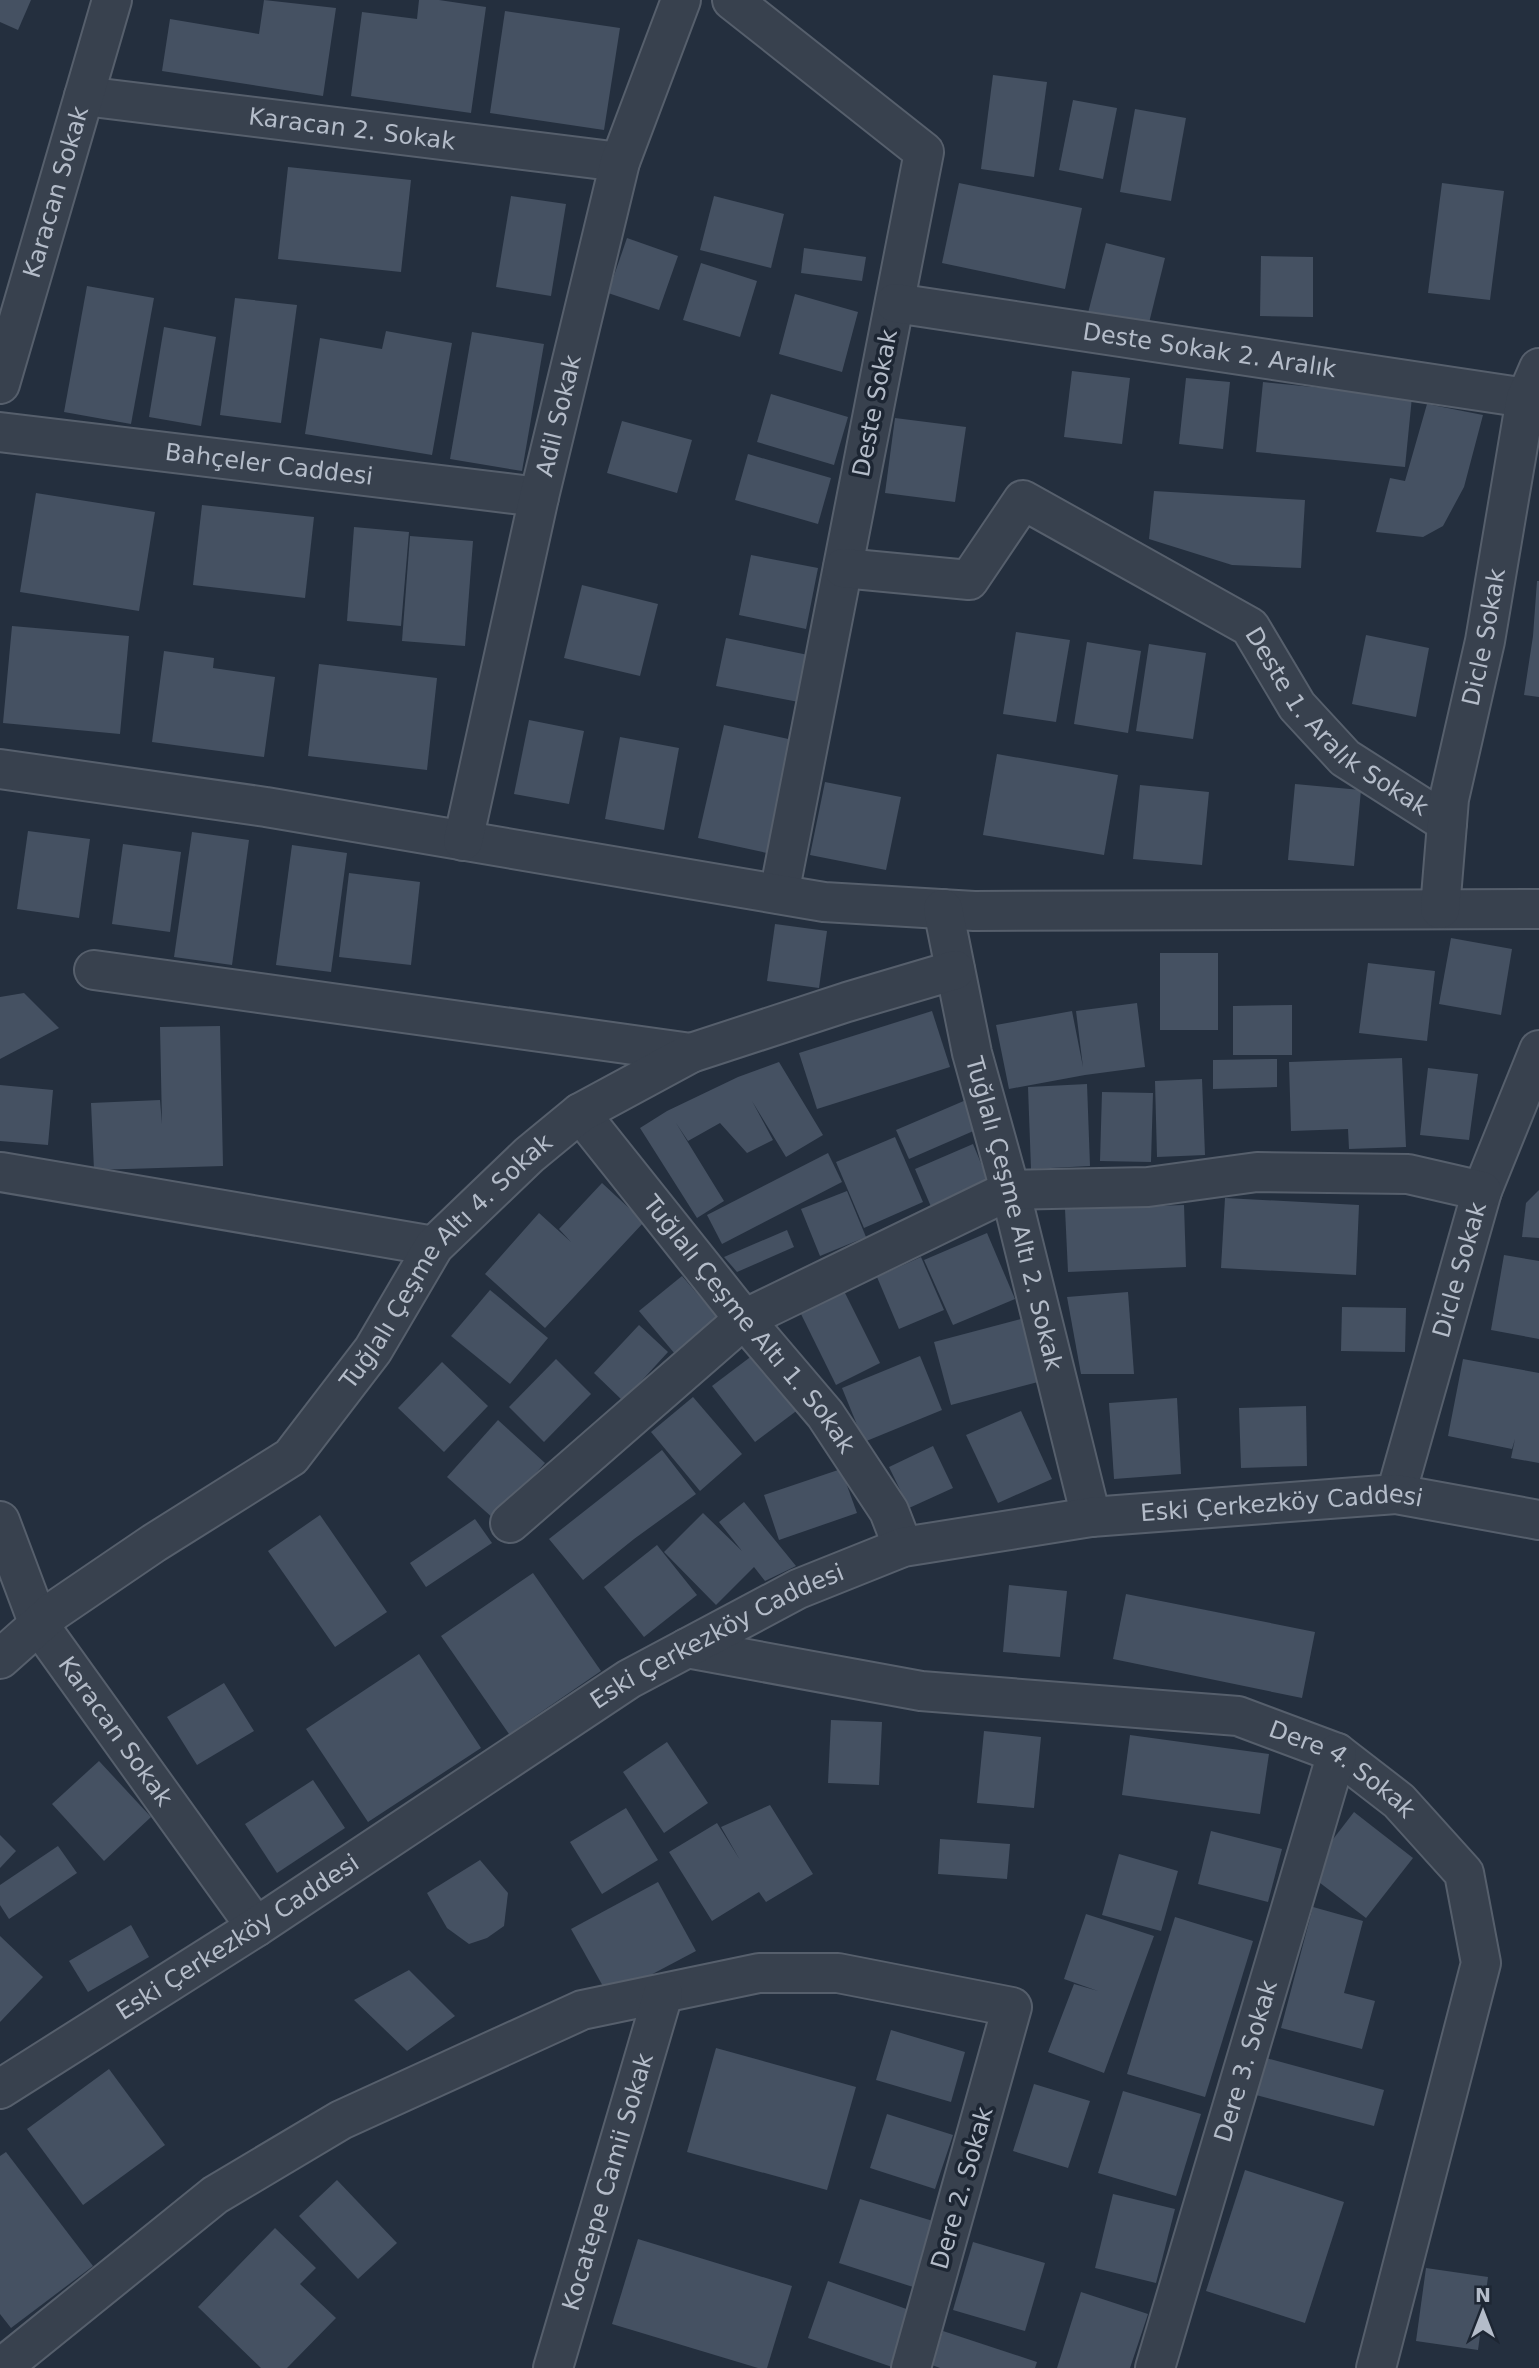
<svg xmlns="http://www.w3.org/2000/svg" width="1539" height="2368" font-family="'DejaVu Sans',sans-serif">
<rect width="100%" height="100%" fill="#242f3e"/>
<!-- building -->
<g fill="#455162">
<polygon points="0,0 31,0 18,30 0,22"/>
<polygon points="264,0 336,8 323,96 162,71 170,19 259,34"/>
<polygon points="419,0 439,0 486,7 471,113 351,96 362,12 417,19"/>
<polygon points="505,11 620,28 604,130 490,113"/>
<polygon points="993,75 1047,82 1034,177 981,169"/>
<polygon points="1073,100 1117,108 1103,179 1059,170"/>
<polygon points="1135,109 1186,118 1171,201 1120,192"/>
<polygon points="288,167 411,180 401,272 278,259"/>
<polygon points="959,183 1082,208 1065,289 942,263"/>
<polygon points="1442,183 1504,191 1490,300 1428,293"/>
<polygon points="511,196 566,204 551,296 496,287"/>
<polygon points="714,196 784,214 771,268 700,250"/>
<polygon points="627,238 678,256 659,310 608,293"/>
<polygon points="1106,243 1165,258 1148,327 1088,313"/>
<polygon points="804,248 866,257 862,281 801,273"/>
<polygon points="1261,256 1313,257 1313,317 1260,316"/>
<polygon points="701,263 757,281 740,337 683,320"/>
<polygon points="87,286 154,298 131,424 64,412"/>
<polygon points="795,294 858,312 842,372 779,354"/>
<polygon points="235,298 297,305 281,423 220,415"/>
<polygon points="164,327 216,337 201,426 149,417"/>
<polygon points="386,331 452,343 432,455 305,434 320,338 382,349"/>
<polygon points="472,332 544,344 522,471 450,459"/>
<polygon points="1072,371 1130,378 1122,444 1064,437"/>
<polygon points="1186,378 1230,382 1223,449 1179,444"/>
<polygon points="1263,382 1412,397 1405,467 1256,452"/>
<polygon points="771,394 848,417 834,465 757,442"/>
<polygon points="1427,404 1483,415 1464,487 1443,526 1423,537 1376,532 1390,478 1405,481"/>
<polygon points="895,418 966,427 955,502 885,493"/>
<polygon points="622,421 692,440 677,493 607,473"/>
<polygon points="748,454 831,478 818,524 735,500"/>
<polygon points="1154,491 1305,500 1301,568 1232,565 1149,539"/>
<polygon points="36,493 155,512 139,611 20,592"/>
<polygon points="202,505 314,517 305,598 193,585"/>
<polygon points="354,527 409,532 401,626 347,621"/>
<polygon points="410,536 473,541 465,646 402,641"/>
<polygon points="751,555 818,568 806,629 739,615"/>
<polygon points="1537,581 1539,581 1539,697 1524,695 1533,636"/>
<polygon points="582,585 658,604 640,676 564,658"/>
<polygon points="12,626 129,636 120,734 3,723"/>
<polygon points="1016,632 1070,640 1056,722 1003,714"/>
<polygon points="1366,635 1429,648 1416,717 1352,704"/>
<polygon points="726,638 813,656 804,703 716,686"/>
<polygon points="1087,642 1141,651 1128,733 1074,724"/>
<polygon points="1149,644 1206,653 1193,739 1136,731"/>
<polygon points="164,651 214,658 213,668 275,677 264,757 152,742"/>
<polygon points="319,664 437,678 427,770 308,756"/>
<polygon points="529,720 584,731 569,804 514,794"/>
<polygon points="724,725 793,740 767,853 698,838"/>
<polygon points="620,737 679,748 664,830 605,819"/>
<polygon points="997,754 1118,775 1104,855 983,835"/>
<polygon points="825,782 901,797 886,870 810,855"/>
<polygon points="1295,784 1361,790 1354,866 1288,860"/>
<polygon points="1140,785 1209,792 1202,865 1133,859"/>
<polygon points="28,831 90,839 79,918 17,909"/>
<polygon points="192,832 249,840 232,965 174,957"/>
<polygon points="123,844 181,852 170,932 112,924"/>
<polygon points="292,845 347,853 331,972 276,965"/>
<polygon points="349,873 420,882 411,965 339,957"/>
<polygon points="775,924 827,931 819,988 767,981"/>
<polygon points="1451,938 1512,949 1501,1015 1439,1004"/>
<rect x="1160" y="953" width="58" height="77"/>
<polygon points="1368,963 1435,971 1427,1041 1359,1033"/>
<polygon points="24,993 59,1028 0,1059 0,997"/>
<polygon points="1137,1003 1145,1067 1085,1075 1009,1089 996,1025 1072,1011 1083,1067 1076,1011"/>
<polygon points="1292,1005 1292,1055 1233,1055 1233,1006"/>
<polygon points="932,1011 950,1067 817,1109 799,1053"/>
<polygon points="220,1026 223,1166 94,1170 91,1103 160,1100 162,1124 160,1027"/>
<polygon points="1402,1058 1406,1147 1349,1149 1348,1129 1291,1131 1289,1062"/>
<polygon points="1277,1059 1277,1087 1213,1089 1213,1060"/>
<polygon points="779,1062 823,1135 786,1157 752,1101 773,1140 747,1153 720,1123 688,1141 676,1123 724,1201 697,1218 640,1128 667,1111 738,1077"/>
<polygon points="1428,1068 1478,1074 1469,1140 1420,1135"/>
<polygon points="1202,1079 1205,1155 1157,1157 1155,1081"/>
<polygon points="1087,1084 1090,1166 1031,1169 1028,1087"/>
<polygon points="0,1085 53,1090 48,1145 0,1141"/>
<polygon points="1102,1092 1153,1093 1151,1162 1100,1161"/>
<polygon points="966,1100 978,1129 909,1159 896,1130"/>
<polygon points="895,1137 923,1202 864,1228 836,1162"/>
<polygon points="973,1144 990,1185 932,1209 915,1169"/>
<polygon points="828,1153 842,1182 722,1244 707,1215"/>
<polygon points="602,1183 644,1222 545,1328 485,1274 539,1213 571,1242 559,1229"/>
<polygon points="1539,1190 1539,1238 1522,1237 1526,1203"/>
<polygon points="847,1191 866,1237 820,1256 801,1209"/>
<polygon points="1225,1198 1359,1205 1356,1275 1221,1268"/>
<polygon points="1184,1205 1186,1267 1068,1272 1065,1209"/>
<polygon points="787,1230 794,1247 737,1272 724,1257"/>
<polygon points="987,1233 1015,1299 953,1325 924,1260"/>
<polygon points="1504,1255 1539,1261 1539,1339 1491,1330"/>
<polygon points="921,1257 944,1310 899,1329 877,1277"/>
<polygon points="682,1276 718,1318 675,1354 639,1311"/>
<polygon points="490,1290 548,1338 510,1384 451,1336"/>
<polygon points="844,1291 880,1363 836,1385 800,1312"/>
<polygon points="1128,1292 1134,1374 1081,1374 1067,1297"/>
<polygon points="1342,1307 1406,1308 1405,1352 1341,1351"/>
<polygon points="1021,1319 1038,1382 951,1405 934,1342"/>
<polygon points="639,1325 668,1352 623,1401 594,1373"/>
<polygon points="757,1352 799,1409 755,1442 712,1386"/>
<polygon points="920,1356 942,1410 864,1442 842,1388"/>
<polygon points="556,1359 591,1394 544,1442 509,1407"/>
<polygon points="1463,1359 1539,1373 1539,1463 1511,1458 1515,1439 1512,1449 1448,1436"/>
<polygon points="442,1362 488,1406 444,1452 398,1408"/>
<polygon points="693,1397 742,1454 700,1491 651,1432"/>
<polygon points="1177,1398 1181,1474 1114,1479 1109,1403"/>
<polygon points="1306,1406 1307,1466 1241,1468 1239,1408"/>
<polygon points="1021,1411 1052,1479 998,1503 966,1435"/>
<polygon points="498,1420 545,1463 494,1519 447,1477"/>
<polygon points="933,1446 953,1488 909,1508 889,1467"/>
<polygon points="662,1450 696,1494 634,1539 583,1580 549,1539"/>
<polygon points="841,1469 857,1513 779,1540 764,1495"/>
<polygon points="744,1502 796,1566 765,1581 754,1567 716,1605 664,1552 703,1513 742,1551 719,1522"/>
<polygon points="320,1515 387,1612 335,1647 268,1551"/>
<polygon points="475,1519 492,1543 426,1587 410,1563"/>
<polygon points="657,1545 697,1595 644,1637 604,1587"/>
<polygon points="533,1573 601,1671 509,1734 441,1636"/>
<polygon points="1009,1585 1067,1591 1060,1657 1003,1652"/>
<polygon points="1126,1594 1315,1632 1302,1698 1113,1659"/>
<polygon points="419,1654 481,1748 368,1822 306,1729"/>
<polygon points="224,1683 254,1731 197,1765 167,1717"/>
<polygon points="831,1720 882,1722 879,1785 828,1783"/>
<polygon points="984,1731 1041,1737 1034,1808 977,1803"/>
<polygon points="1130,1735 1269,1754 1260,1814 1122,1795"/>
<polygon points="667,1742 708,1803 664,1833 623,1772"/>
<polygon points="99,1761 151,1817 104,1861 52,1804"/>
<polygon points="313,1780 345,1828 277,1873 245,1824"/>
<polygon points="770,1805 813,1874 766,1902 759,1892 712,1921 669,1852 717,1823 740,1860 721,1827"/>
<polygon points="626,1808 658,1860 602,1894 570,1842"/>
<polygon points="1354,1812 1413,1858 1366,1918 1307,1873"/>
<polygon points="1211,1831 1282,1849 1268,1902 1198,1884"/>
<polygon points="0,1835 16,1851 0,1868"/>
<polygon points="940,1839 1010,1844 1007,1879 938,1874"/>
<polygon points="58,1846 77,1873 9,1919 0,1905 0,1885"/>
<polygon points="1119,1854 1178,1871 1161,1931 1102,1915"/>
<polygon points="480,1860 508,1893 504,1926 487,1938 469,1944 447,1928 427,1893"/>
<polygon points="658,1882 696,1951 609,1997 571,1929"/>
<polygon points="1313,1907 1363,1921 1344,1993 1375,2001 1362,2049 1281,2028"/>
<polygon points="1086,1914 1154,1936 1104,2073 1048,2052 1074,1984 1098,1991 1064,1979"/>
<polygon points="1175,1917 1253,1941 1205,2097 1127,2074"/>
<polygon points="131,1925 149,1957 88,1992 69,1961"/>
<polygon points="0,1936 43,1977 0,2022"/>
<polygon points="409,1970 455,2016 407,2051 354,2000"/>
<polygon points="891,2030 965,2052 951,2102 876,2080"/>
<polygon points="716,2048 856,2087 827,2190 687,2152"/>
<polygon points="1266,2058 1384,2090 1374,2126 1256,2095"/>
<polygon points="109,2069 165,2145 83,2205 27,2129"/>
<polygon points="1034,2084 1090,2101 1068,2168 1013,2151"/>
<polygon points="1123,2091 1201,2114 1176,2196 1098,2173"/>
<polygon points="887,2114 953,2135 935,2189 870,2168"/>
<polygon points="6,2152 93,2266 11,2328 0,2314 0,2156"/>
<polygon points="1245,2170 1344,2202 1305,2323 1206,2291"/>
<polygon points="337,2180 397,2243 358,2279 299,2216"/>
<polygon points="1113,2194 1175,2209 1156,2283 1095,2268"/>
<polygon points="860,2199 933,2221 913,2287 839,2263"/>
<polygon points="275,2228 316,2268 300,2284 336,2318 287,2368 261,2368 198,2307"/>
<polygon points="638,2239 792,2286 767,2368 758,2368 612,2324"/>
<polygon points="973,2242 1045,2263 1025,2331 953,2310"/>
<polygon points="1426,2268 1488,2277 1478,2350 1416,2341"/>
<polygon points="828,2281 912,2311 892,2367 808,2338"/>
<polygon points="1081,2292 1148,2314 1130,2368 1057,2368"/>
<polygon points="943,2331 1037,2362 1035,2368 940,2368 932,2365"/>
</g>
<g fill="none" stroke-linecap="round" stroke-linejoin="round">
<!-- minor casing -->
<g stroke="#565f6c" stroke-width="42">
<g id="minor">
<polyline points="732,0 924,152 779,894"/>
<path id="s1" d="M 84,96 L 620,162"/>
<path id="s2" d="M 895,303 L 1526,398"/>
<path id="s3" d="M 0,384 L 112,0"/>
<path id="s4" d="M 0,432 L 539,497"/>
<path id="s5" d="M 843,568 L 969,580 L 1023,500 L 1250,627 L 1297,706 L 1345,758 L 1447,823"/>
<polyline points="0,769 266,807 824,902 974,911 1539,909"/>
<path id="s6" d="M 463,841 L 539,497 L 620,162 L 681,0"/>
<path id="s7" d="M 943,909 L 972,1053 L 1010,1190 L 1091,1517"/>
<path id="s8" d="M 1440,909 L 1449,799 L 1485,641 L 1526,398 L 1539,368"/>
<polyline points="94,970 691,1053"/>
<path id="s9" d="M 580,1113 L 744,1319 L 825,1414 L 889,1511 L 903,1547"/>
<polyline points="1,1172 434,1246"/>
<path id="s10" d="M 1396,1494 L 1482,1191 L 1539,1050"/>
<path id="s11" d="M 0,1521 L 39,1625 L 256,1927"/>
<polyline points="510,1523 744,1319 1010,1190 1148,1187 1257,1172 1408,1174 1482,1191"/>
<path id="s12" d="M 687,1648 L 921,1691 L 1238,1716 L 1337,1753 L 1399,1801 L 1464,1873 L 1481,1963 L 1376,2368"/>
<path id="s13" d="M 0,1659 L 54,1611 L 154,1543 L 291,1457 L 373,1350 L 434,1246 L 529,1155 L 580,1113 L 691,1053 L 847,1002 L 955,970"/>
<polyline points="1,2368 215,2195 341,2120 582,2010 759,1973 838,1973 1012,2007 911,2368"/>
<path id="s14" d="M 553,2368 L 663,1994"/>
<path id="s15" d="M 1155,2368 L 1337,1753"/>
</g>
</g>
<!-- tertiary casing -->
<g stroke="#565f6c" stroke-width="42">
<g id="tertiary">
<path id="s16" d="M 0,2089 L 256,1927 L 629,1679 L 798,1589 L 903,1547 L 1091,1517 L 1396,1494 L 1539,1520"/>
</g>
</g>
<!-- minor -->
<use href="#minor" stroke="#38414e" stroke-width="38"/>
<!-- tertiary -->
<use href="#tertiary" stroke="#38414e" stroke-width="38"/>
</g>
<g text-anchor="middle" dominant-baseline="central" stroke-width="7" stroke-linejoin="round" paint-order="stroke">
<!-- street labels -->
<g font-size="24" fill="#b4bcc9" stroke="#1d2633">
<text stroke="none"><textPath href="#s1" startOffset="270">Karacan 2. Sokak</textPath></text>
<text stroke="none"><textPath href="#s3" startOffset="200">Karacan Sokak</textPath></text>
<text stroke="none"><textPath href="#s2" startOffset="318">Deste Sokak 2. Aralık</textPath></text>
<text transform="translate(875 403) rotate(-79)">Deste Sokak</text>
<text stroke="none"><textPath href="#s6" startOffset="436">Adil Sokak</textPath></text>
<text stroke="none"><textPath href="#s4" startOffset="271">Bahçeler Caddesi</textPath></text>
<text stroke="none"><textPath href="#s8" startOffset="276">Dicle Sokak</textPath></text>
<text stroke="none"><textPath href="#s5" startOffset="614">Deste 1. Aralık Sokak</textPath></text>
<text stroke="none"><textPath href="#s7" startOffset="313">Tuğlalı Çeşme Altı 2. Sokak</textPath></text>
<text stroke="none"><textPath href="#s13" startOffset="606">Tuğlalı Çeşme Altı 4. Sokak</textPath></text>
<text stroke="none"><textPath href="#s10" startOffset="233">Dicle Sokak</textPath></text>
<text stroke="none"><textPath href="#s9" startOffset="271">Tuğlalı Çeşme Altı 1. Sokak</textPath></text>
<text stroke="none"><textPath href="#s16" startOffset="1437">Eski Çerkezköy Caddesi</textPath></text>
<text stroke="none"><textPath href="#s16" startOffset="849">Eski Çerkezköy Caddesi</textPath></text>
<text stroke="none"><textPath href="#s11" startOffset="242">Karacan Sokak</textPath></text>
<text stroke="none"><textPath href="#s12" startOffset="674">Dere 4. Sokak</textPath></text>
<text stroke="none"><textPath href="#s16" startOffset="282">Eski Çerkezköy Caddesi</textPath></text>
<text stroke="none"><textPath href="#s15" startOffset="320">Dere 3. Sokak</textPath></text>
<text stroke="none"><textPath href="#s14" startOffset="194">Kocatepe Camii Sokak</textPath></text>
<text transform="translate(962 2188) rotate(-74)">Dere 2. Sokak</text>
</g>
</g>
<!-- north arrow -->
<g transform="translate(1483 2312)" stroke="#1d2633" stroke-width="5" paint-order="stroke">
<path d="M0-5L12 26L0 18L-12 26Z" fill="#b4bcc9"/>
<text y="-10" font-size="19" font-weight="bold" text-anchor="middle" fill="#b4bcc9">N</text>
</g>
</svg>
